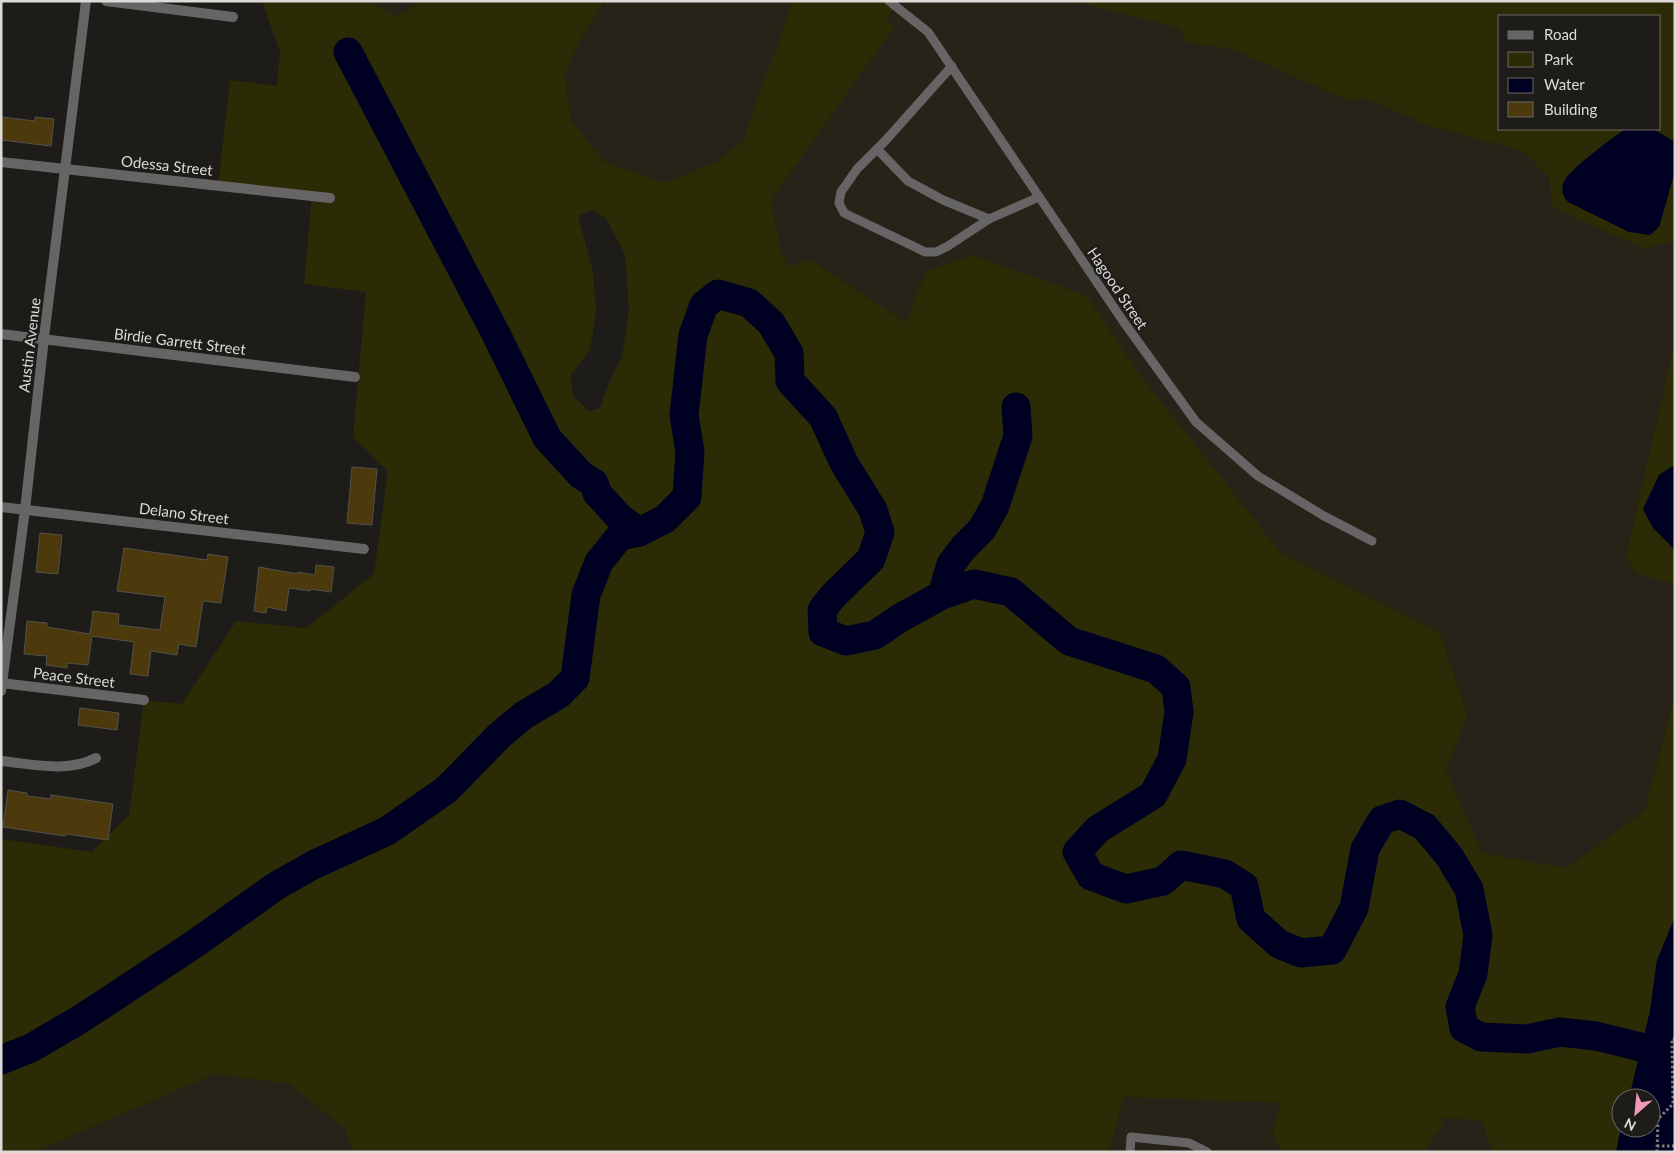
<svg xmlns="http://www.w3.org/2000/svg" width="1676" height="1153" font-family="Lato,sans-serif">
<rect width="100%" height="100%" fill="#1e1c18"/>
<!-- built -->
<g fill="#272319">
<polygon points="373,1 420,1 398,16 377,6"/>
<polygon points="606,1 794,1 743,140 718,161 666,183 605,162 571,120 565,74 582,37"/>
<polygon points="899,1 1072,1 1179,28 1186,42 1231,49 1347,100 1366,98 1426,125 1511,148 1524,153 1549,177 1645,249 1667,242 1675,244 1675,340 1626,557 1636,573 1675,585 1675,693 1645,810 1567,868 1481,853 1446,770 1468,716 1440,633 1280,552 926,271 906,322 810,259 790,268 781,253 771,200 895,26 886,20"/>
<polygon points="215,1074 289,1084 344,1128 353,1152 34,1152"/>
<polygon points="1124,1097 1280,1103 1272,1132 1281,1152 1109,1152"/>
<polygon points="1445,1117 1482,1122 1493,1152 1423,1152 1442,1126"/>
</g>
<!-- green -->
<g fill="#2b2c06" fill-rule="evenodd">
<path d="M 262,1 L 373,1 L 377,6 L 398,16 L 420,1 L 605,1 L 582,37 L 565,74 L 571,120 L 605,162 L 666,183 L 718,161 L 743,140 L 793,1 L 899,1 L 886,20 L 895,26 L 771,200 L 781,253 L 790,267 L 810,259 L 906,322 L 926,271 L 972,255 L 1087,296 L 1137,371 L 1280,552 L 1440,633 L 1468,716 L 1446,770 L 1482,853 L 1567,868 L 1645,810 L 1675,693 L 1675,917 L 1657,961 L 1650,1011 L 1629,1098 L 1621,1098 L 1621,1128 L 1616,1152 L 1493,1152 L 1482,1122 L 1445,1117 L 1442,1126 L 1423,1152 L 1281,1152 L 1272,1132 L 1280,1103 L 1124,1097 L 1109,1152 L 353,1152 L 344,1128 L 289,1084 L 215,1074 L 34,1152 L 1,1152 L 1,839 L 92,852 L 129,815 L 144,700 L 182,704 L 236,621 L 306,628 L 374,574 L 388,471 L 353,437 L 366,292 L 304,284 L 312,196 L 218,186 L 230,80 L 277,86 L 280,52 ZM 591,210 L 606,218 L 625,255 L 629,311 L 622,357 L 611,378 L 600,408 L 589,411 L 574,397 L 570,376 L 590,350 L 596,313 L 593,272 L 578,216 Z"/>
<polygon points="1072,1 1675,1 1675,142 1653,129 1660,129 1660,16 1500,16 1500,129 1625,129 1575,168 1659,227 1675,171 1675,244 1667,242 1645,249 1553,208 1549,177 1524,153 1511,148 1426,125 1366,98 1347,100 1231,49 1186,42 1179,28"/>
<polygon points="1675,340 1675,465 1659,475 1671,547 1675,550 1675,585 1636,573 1626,557"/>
</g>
<!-- water -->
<g fill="#002">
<path d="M 1625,129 L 1653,129 L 1675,142 L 1675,171 L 1659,227 L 1650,235 L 1629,232 L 1568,202 C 1564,197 1561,192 1563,184 C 1567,170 1612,139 1625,129 Z"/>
<polygon points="1675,465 1675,550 1653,528 1643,509 1659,475"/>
<polygon points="1675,917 1675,1152 1616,1152 1621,1128 1651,1128 1651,1098 1629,1098 1650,1011 1657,960"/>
</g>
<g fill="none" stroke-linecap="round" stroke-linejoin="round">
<!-- stream -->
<polyline stroke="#002" stroke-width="5" points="1,1072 130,996 393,819"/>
<!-- river -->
<g stroke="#002" stroke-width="29">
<polyline points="348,52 496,334 547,438 581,475 594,483 597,493 619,517 639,532"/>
<polyline points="942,595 951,564 964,547 982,529 995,506 1018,436 1016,407"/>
<polyline points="1,1060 31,1048 79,1020 193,945 276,886 313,865 387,831 446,790 499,736 524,715 558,695 575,678 586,595 599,562 620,536 639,532 665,519 687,497 690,452 684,415 693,335 704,305 718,294 749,303 771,323 789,353 790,381 823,417 844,463 873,510 880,532 871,559 833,596 822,610 823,632 846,641 875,635 900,618 942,595 974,584 1011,592 1069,641 1156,669 1176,687 1179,712 1172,759 1153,795 1098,829 1077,852 1091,876 1126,889 1163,881 1181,865 1225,874 1244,886 1251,919 1279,944 1301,953 1332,950 1354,908 1365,849 1382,820 1400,814 1425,827 1449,856 1469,889 1478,935 1473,974 1460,1007 1464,1028 1481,1037 1527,1039 1560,1032 1596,1036 1657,1051"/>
</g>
</g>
<!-- building -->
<g fill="#4c3a0c" stroke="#53504c">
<polygon points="1,117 35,121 35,117 54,119 51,146 1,140"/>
<polygon points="352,467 377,469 372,525 347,523"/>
<polygon points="40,533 62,535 58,574 36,572"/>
<polygon points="124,548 207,560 208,554 228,557 221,603 203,601 196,647 179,644 177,655 151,651 148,676 130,674 134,642 92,636 88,665 67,663 67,668 46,665 47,656 24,654 27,621 47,623 47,627 90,634 93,611 119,614 118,625 160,630 165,597 117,591"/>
<polygon points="316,565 334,567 331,592 310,589 310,591 289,588 286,611 267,607 266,613 254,611 259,567 298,574 298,572 315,575"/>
<polygon points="80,708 119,713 117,730 78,725"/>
<polygon points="8,790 27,793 27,796 51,799 51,795 113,804 108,840 66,834 65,836 3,827"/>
</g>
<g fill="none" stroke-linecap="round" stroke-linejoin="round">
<!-- path -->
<g stroke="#7d7b78" stroke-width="3" stroke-dasharray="2.5 2.5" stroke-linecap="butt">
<polyline points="1657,1146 1675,1146"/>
<polyline points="1657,1152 1658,1119 1673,1104 1672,1039 1675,1039"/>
</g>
<!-- service -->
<g stroke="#676466" stroke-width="9">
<polyline points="889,1 928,32 1123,321 1196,422 1258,476 1324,516 1372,541"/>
<polyline points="952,66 886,140 857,169 841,192 839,203 844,213 917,248 925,252 936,252 948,246 989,219 1039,197"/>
<polyline points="877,149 908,181 943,200 989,219"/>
<polyline points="1130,1152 1131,1137 1189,1143 1207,1152"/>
</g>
<!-- minor -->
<g stroke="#676466" stroke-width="10">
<polyline points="106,1 233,17"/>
<polyline points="1,162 330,198"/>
<polyline points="1,334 355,377"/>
<polyline points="1,507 364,549"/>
<polyline points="1,683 144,700"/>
<path d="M 1,761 C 32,764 68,773 96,758"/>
</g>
<!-- tertiary -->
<polyline stroke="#676466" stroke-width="10" points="1,691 25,510 45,329 86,1"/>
</g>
<g text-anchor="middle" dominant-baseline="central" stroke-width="4.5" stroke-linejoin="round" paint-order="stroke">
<!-- street labels -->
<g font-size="15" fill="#dcdbd8" stroke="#1e1c18">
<text transform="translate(167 165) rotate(6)">Odessa Street</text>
<text transform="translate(1118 288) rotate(56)">Hagood Street</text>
<text transform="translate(180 341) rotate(7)">Birdie Garrett Street</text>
<text transform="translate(29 345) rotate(-83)">Austin Avenue</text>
<text transform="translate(184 513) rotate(7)">Delano Street</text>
<text transform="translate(74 677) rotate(7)">Peace Street</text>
</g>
</g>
<!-- border -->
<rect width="1676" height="1153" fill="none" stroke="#dcdbd8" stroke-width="5"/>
<!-- legend -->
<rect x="1498" y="15" width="162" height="115" fill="#1e1c18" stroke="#6a6865"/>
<rect x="1508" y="31" width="25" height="8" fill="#676466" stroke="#6a6865"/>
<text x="1544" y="40" font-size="15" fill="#dcdbd8">Road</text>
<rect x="1508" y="52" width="25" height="15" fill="#2b2c06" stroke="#6a6865"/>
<text x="1544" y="65" font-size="15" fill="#dcdbd8">Park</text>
<rect x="1508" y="78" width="25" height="15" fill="#000022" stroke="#6a6865"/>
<text x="1544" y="90" font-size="15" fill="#dcdbd8">Water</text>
<rect x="1508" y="102" width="25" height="15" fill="#4c3a0c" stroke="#6a6865"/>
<text x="1544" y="115" font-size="15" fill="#dcdbd8">Building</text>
<!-- north arrow -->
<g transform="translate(1636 1113) rotate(207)"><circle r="24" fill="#1e1c18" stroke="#6a6865"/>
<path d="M0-4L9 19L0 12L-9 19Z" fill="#f09ab7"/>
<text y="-8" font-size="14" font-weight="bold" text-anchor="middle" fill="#dcdbd8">N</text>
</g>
</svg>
